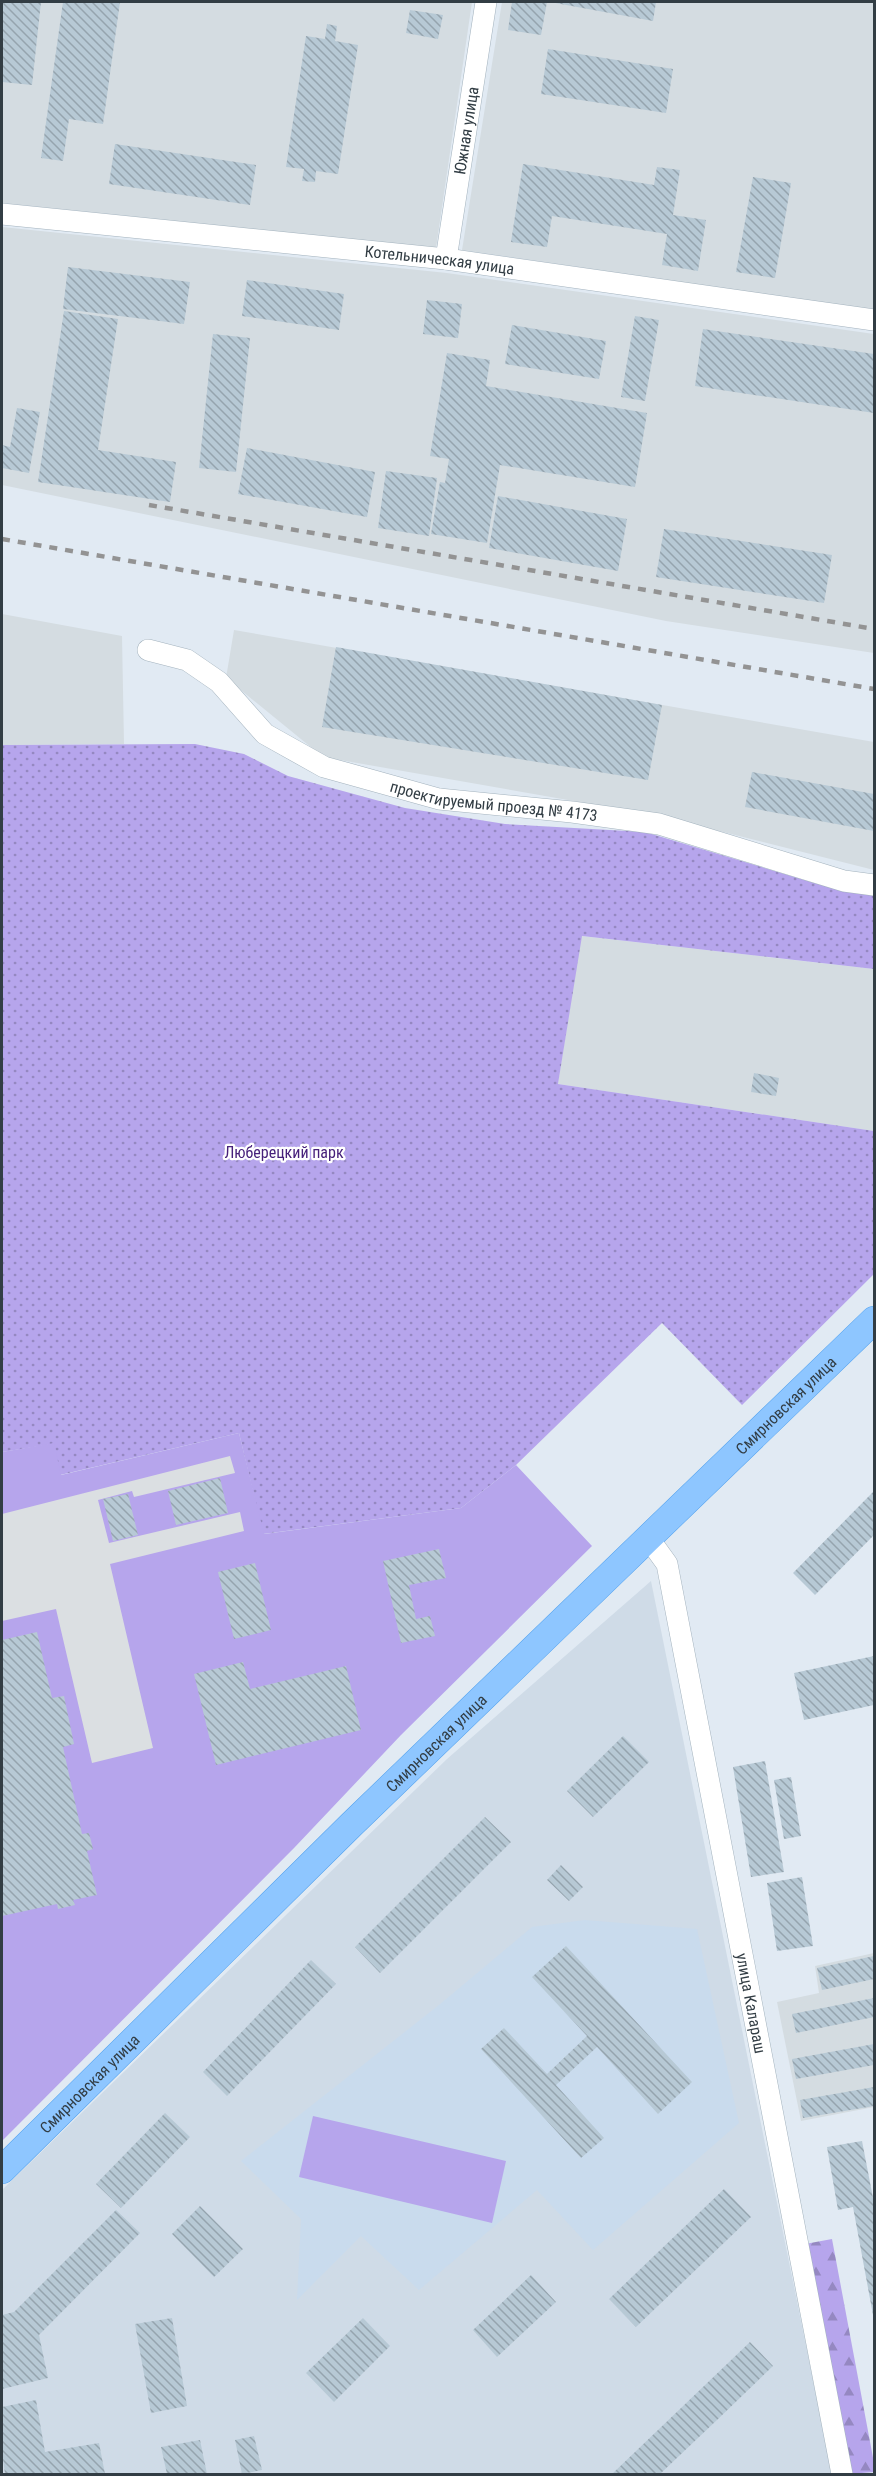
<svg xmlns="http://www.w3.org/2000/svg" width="876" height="2476" font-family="'Roboto Condensed',sans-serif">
<defs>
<pattern id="forest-firs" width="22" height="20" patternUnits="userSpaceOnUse" patternTransform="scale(1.5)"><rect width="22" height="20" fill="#b6a5ec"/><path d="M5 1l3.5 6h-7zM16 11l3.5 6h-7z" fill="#9588c1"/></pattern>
<pattern id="park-dots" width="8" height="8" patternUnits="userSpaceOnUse" patternTransform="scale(1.5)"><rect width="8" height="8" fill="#b6a5ec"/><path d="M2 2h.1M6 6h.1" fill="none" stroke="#9588c1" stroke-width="1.8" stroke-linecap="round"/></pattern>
<pattern id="building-back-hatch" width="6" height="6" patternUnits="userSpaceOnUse" patternTransform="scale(1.5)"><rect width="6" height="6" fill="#b7c9d5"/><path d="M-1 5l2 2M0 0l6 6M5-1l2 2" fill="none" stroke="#95a4ae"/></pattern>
</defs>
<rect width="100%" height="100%" fill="#e1eaf3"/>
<!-- residential -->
<polygon fill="#cfdbe7" points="651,1581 832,2474 2,2474 2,2190 447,1759"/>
<!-- industrial -->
<g fill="#d4dce1">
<polygon points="2,2 472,2 436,248 2,203"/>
<polygon points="502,2 874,2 874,310 462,250"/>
<polygon points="2,227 447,273 874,334 874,653 666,621 2,485"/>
<polygon points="2,614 122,636 124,744 2,745"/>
<polygon points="234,630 874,742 874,870 659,816 323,757 226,678"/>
<polygon points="581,936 874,969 874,1131 558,1084"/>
<polygon points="874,1953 874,2107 801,2121 777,2002 819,1993 815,1966"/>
</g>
<!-- education -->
<polygon fill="#c9dbed" points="585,1920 697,1929 739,2123 593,2250 537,2190 419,2290 361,2236 297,2300 301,2219 241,2161 439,2005 532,1927"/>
<!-- forest -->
<polygon fill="url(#forest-firs)" points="832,2239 874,2463 874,2472 849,2474 805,2244"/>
<!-- park -->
<polygon fill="url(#park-dots)" points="195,744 244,754 288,776 405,808 505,824 645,832 828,887 874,896 874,969 582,936 558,1084 874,1131 874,1274 742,1405 662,1323 516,1465 461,1508 263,1534 239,1433 60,1475 53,1444 2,1452 2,745"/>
<!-- pitch -->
<g fill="#b6a5ec">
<polygon points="239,1433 264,1534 461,1508 516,1465 592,1546 401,1735 295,1847 2,2141 2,1452 54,1443 61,1475"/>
<polygon points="313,2116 506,2161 492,2223 299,2177"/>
</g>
<!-- parking -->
<polygon fill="#dbdfe2" points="230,1456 235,1473 134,1497 132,1491 98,1500 109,1543 240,1512 244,1531 110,1564 153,1748 92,1763 56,1609 2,1621 2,1514"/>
<!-- building -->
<g fill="url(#building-back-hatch)">
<polygon points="3,2 41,2 32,85 2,82"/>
<polygon points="63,2 120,2 103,124 69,119 63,161 41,158"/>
<polygon points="512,2 547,2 541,35 508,30"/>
<polygon points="550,2 656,2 653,21"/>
<polygon points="410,10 443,15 438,39 406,33"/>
<polygon points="327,24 337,26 335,41 358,45 338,174 316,171 315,182 302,181 304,169 286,167 306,36 325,39"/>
<polygon points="548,49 673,69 666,113 541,94"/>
<polygon points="115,144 256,165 250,205 109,184"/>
<polygon points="523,164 654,185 657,167 680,170 673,215 706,220 698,271 662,265 667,234 552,216 547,247 511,242"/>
<polygon points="753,177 791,183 775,278 736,272"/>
<polygon points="68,267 190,282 184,324 63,309"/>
<polygon points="247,280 344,294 339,330 242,316"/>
<polygon points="427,300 462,304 458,338 423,334"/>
<polygon points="64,311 118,319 98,450 176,462 170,502 38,482"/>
<polygon points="635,316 659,320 645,401 621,397"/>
<polygon points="512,325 606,341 599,379 505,364"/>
<polygon points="703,329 874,354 874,413 695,386"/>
<polygon points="213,334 250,338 236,472 199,468"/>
<polygon points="447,353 490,360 486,386 647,413 635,487 500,465 487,543 431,534 440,482 445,483 449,459 430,456"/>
<polygon points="17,408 40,412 29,473 2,468 2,445 10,447"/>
<polygon points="247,448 375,472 367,517 238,494"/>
<polygon points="386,471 437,478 429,536 378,528"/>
<polygon points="498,496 627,519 618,571 489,548"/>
<polygon points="664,529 832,555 824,603 656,577"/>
<polygon points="336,647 662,705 648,780 322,727"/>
<polygon points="752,772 874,794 874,831 745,807"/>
<polygon points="754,1073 779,1078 776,1096 751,1092"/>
<polygon points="220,1478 228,1513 176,1525 168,1491"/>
<polygon points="874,1491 874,1535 815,1595 793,1573"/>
<polygon points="128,1494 138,1535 113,1541 103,1499"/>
<polygon points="439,1549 446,1578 409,1585 416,1619 430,1616 435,1636 401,1643 383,1561"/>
<polygon points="255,1563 271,1630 234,1639 218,1572"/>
<polygon points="37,1632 52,1698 64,1696 74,1744 63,1747 82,1834 89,1833 93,1849 87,1851 97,1895 73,1900 75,1905 58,1909 57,1904 2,1916 2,1640"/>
<polygon points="874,1656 874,1705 804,1720 794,1673"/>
<polygon points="243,1662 250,1689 346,1666 361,1730 216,1765 194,1674"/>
<polygon points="623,1736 649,1762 593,1817 567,1791"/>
<polygon points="765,1761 784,1872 751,1877 733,1767"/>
<polygon points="791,1777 801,1836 784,1839 774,1780"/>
<polygon points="485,1817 511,1842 380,1973 355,1947"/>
<polygon points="561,1865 583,1887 569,1901 547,1880"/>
<polygon points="802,1877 813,1946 777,1951 767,1883"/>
<polygon points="566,1946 692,2082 658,2114 597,2047 556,2085 604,2138 581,2158 481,2049 504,2028 547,2074 587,2036 532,1977"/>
<polygon points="874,1956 874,1979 822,1990 817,1968"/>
<polygon points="311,1960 336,1984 227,2096 203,2072"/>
<polygon points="874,1998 874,2017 796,2033 792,2014"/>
<polygon points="874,2044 874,2065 796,2079 792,2059"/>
<polygon points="874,2087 874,2106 803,2118 800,2100"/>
<polygon points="165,2113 190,2137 121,2208 96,2184"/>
<polygon points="862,2141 874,2203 873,2315 853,2207 838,2210 827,2147"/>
<polygon points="724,2189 751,2217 636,2327 609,2299"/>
<polygon points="200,2206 243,2249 214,2277 172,2234"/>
<polygon points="116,2210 140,2233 39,2335 48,2378 2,2389 2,2315 14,2312"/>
<polygon points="531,2275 556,2302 497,2357 473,2330"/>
<polygon points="172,2318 187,2406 151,2413 135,2324"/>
<polygon points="363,2318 390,2346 334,2402 306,2373"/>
<polygon points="750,2342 773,2366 717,2420 660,2474 612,2474"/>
<polygon points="36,2400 45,2452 99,2443 105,2474 5,2474 2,2452 2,2407"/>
<polygon points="254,2436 262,2470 242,2474 235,2440"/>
<polygon points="200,2440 207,2474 167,2474 161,2447"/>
</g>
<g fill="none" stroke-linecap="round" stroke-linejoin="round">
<!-- minor casing -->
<g stroke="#a4b3be" stroke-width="22">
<g id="minor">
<path id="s1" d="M 2,214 L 446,259 L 874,320"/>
<path id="s2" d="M 446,259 L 486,2"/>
<path id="s3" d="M 148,650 L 187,660 L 219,682 L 265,734 L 324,767 L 439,799 L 572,812 L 659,824 L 844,881 L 874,885"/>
<path id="s4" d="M 649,1539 L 667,1564 L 842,2474"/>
</g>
</g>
<!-- major casing -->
<g stroke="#53a2ee" stroke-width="28">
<g id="major">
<path id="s5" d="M 2,2170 L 351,1825 L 874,1320"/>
</g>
</g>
<!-- minor -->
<use href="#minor" stroke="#fff" stroke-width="21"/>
<!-- major -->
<use href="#major" stroke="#8ec6ff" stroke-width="27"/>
<!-- rail -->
<g stroke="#939393" stroke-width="4.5" stroke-dasharray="8 8" stroke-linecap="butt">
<polyline points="149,505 874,629"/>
<polyline points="2,539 874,689"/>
</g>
</g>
<g text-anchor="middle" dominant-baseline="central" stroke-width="4.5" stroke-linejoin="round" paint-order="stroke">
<!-- street labels -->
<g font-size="16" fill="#323d44" stroke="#fff">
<text stroke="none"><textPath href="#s2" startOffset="130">Южная улица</textPath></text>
<text stroke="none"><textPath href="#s1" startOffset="440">Котельническая улица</textPath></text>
<text stroke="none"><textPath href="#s3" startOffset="390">проектируемый проезд № 4173</textPath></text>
<text stroke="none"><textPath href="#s5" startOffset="1095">Смирновская улица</textPath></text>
<text stroke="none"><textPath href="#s5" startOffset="609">Смирновская улица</textPath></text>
<text stroke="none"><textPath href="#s4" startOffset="478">улица Калараш</textPath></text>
<text stroke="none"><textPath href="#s5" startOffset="123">Смирновская улица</textPath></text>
</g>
<!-- park labels -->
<g font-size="16" fill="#46207a" stroke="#fff">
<text x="284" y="1152">Люберецкий парк</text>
</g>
</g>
<!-- border -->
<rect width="876" height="2476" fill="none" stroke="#323d44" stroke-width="6"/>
</svg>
